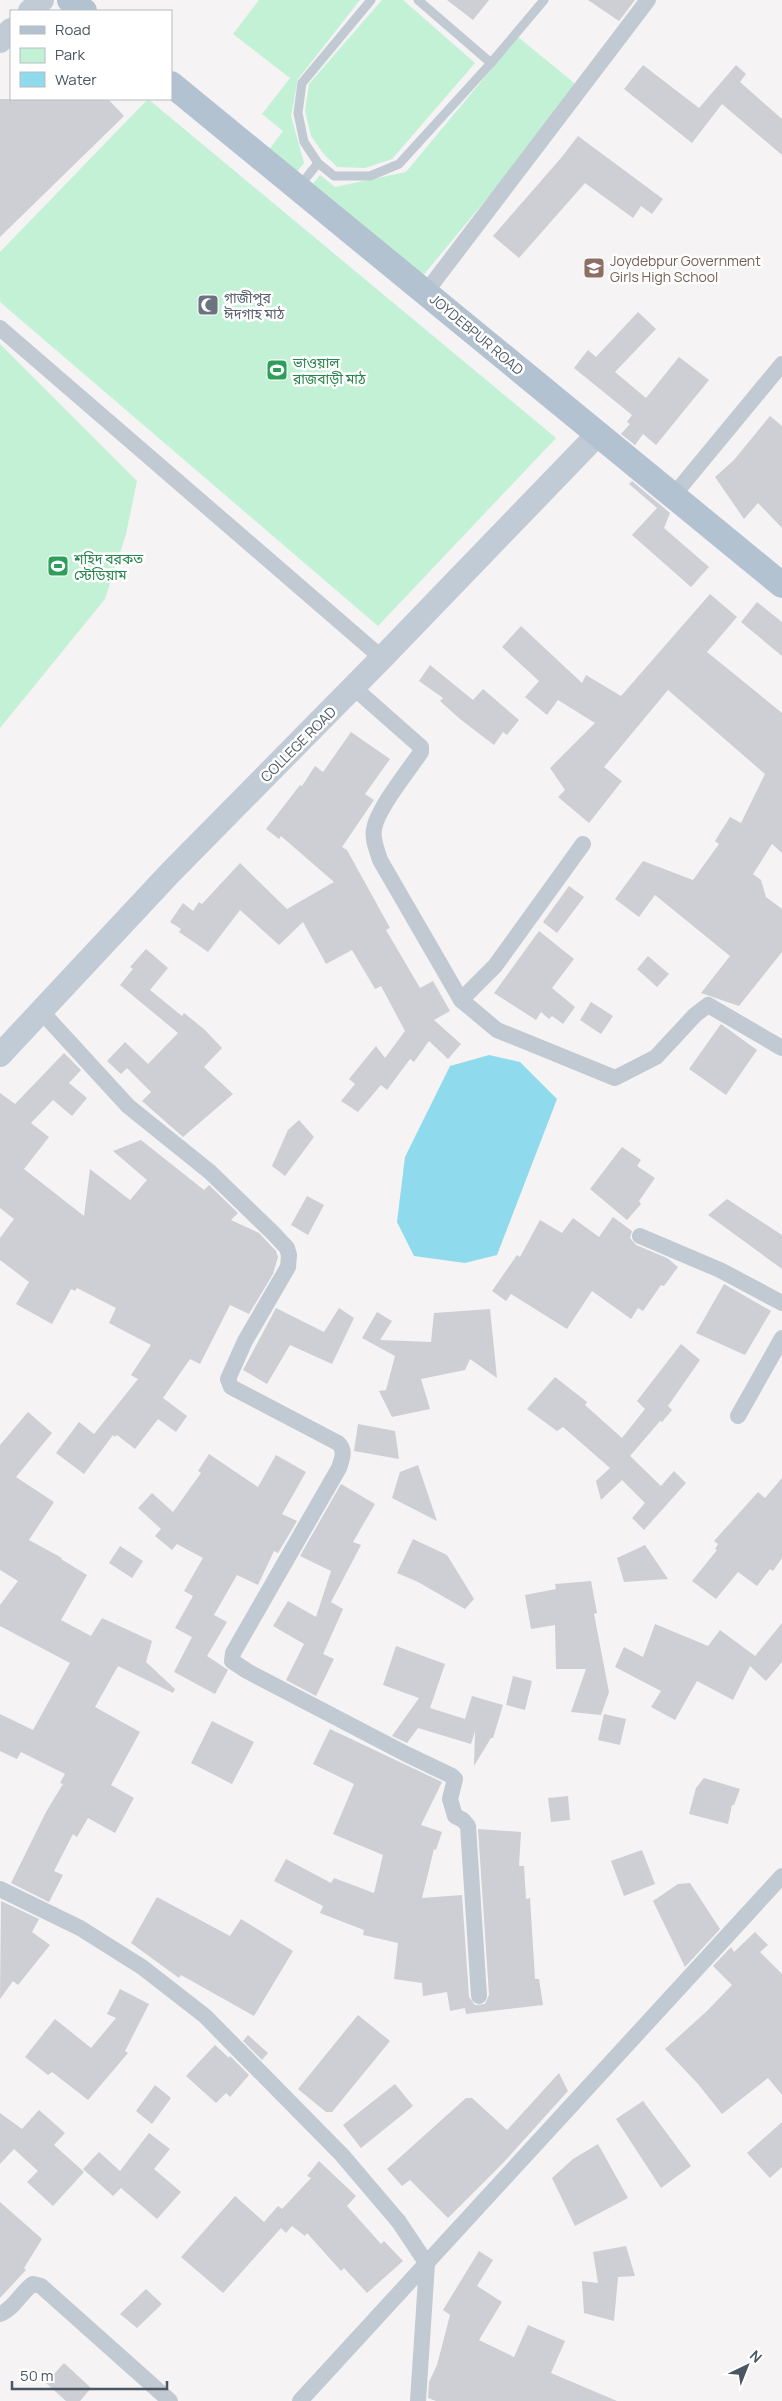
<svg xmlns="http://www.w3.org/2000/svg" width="782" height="2401" font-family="Manrope,'Noto Sans Bengali',sans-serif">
<rect width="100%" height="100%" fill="#f5f3f3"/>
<!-- green -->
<g fill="#c3f1d5">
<polygon points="259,0 360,0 298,79 291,116 304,163 296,173 268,151 283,131 262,114 290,78 233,34"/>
<polygon points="382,0 403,0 475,63 392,159 365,168 337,167 323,153 311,136 305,111 309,84"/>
<polygon points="518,37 579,87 421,278 310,187 320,175 335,187 406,172"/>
<polygon points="148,99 556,438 378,626 0,302 0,252"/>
<polygon points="0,344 137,481 126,534 105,599 0,728"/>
</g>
<!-- water -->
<polygon fill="#90daee" points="489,1055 520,1062 557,1099 497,1255 465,1263 414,1256 397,1222 405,1157 450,1066"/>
<!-- building -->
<g fill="#cdcfd5">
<polygon points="447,0 489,0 473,20"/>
<polygon points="588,0 635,0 619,21"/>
<polygon points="643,65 699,108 736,65 746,74 740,82 782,119 782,155 722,104 692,143 624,89"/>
<polygon points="0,99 108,99 124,116 0,237"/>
<polygon points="578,136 663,199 652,214 641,206 633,218 585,183 519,258 493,236 561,158"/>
<polygon points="638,312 656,329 615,372 646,398 679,357 709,380 656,445 643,434 635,445 621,434 630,424 627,422 632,415 574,368 588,350 596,357"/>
<polygon points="770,416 782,426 782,528 758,503 744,519 715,477 734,460"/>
<polygon points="632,481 670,513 664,528 709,567 691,587 632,535 657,508 629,484"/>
<polygon points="710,594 737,617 707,652 782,713 782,853 772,844 753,874 761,880 766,897 782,909 782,952 739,1006 701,993 730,956 655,895 639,917 615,899 643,861 693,880 719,844 715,841 730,817 741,823 765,774 668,690 604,767 622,781 589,823 558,797 565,790 550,768 595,723 558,700 547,715 525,697 539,681 502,647 521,626 582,683 586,675 621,696"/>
<polygon points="757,602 782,622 782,656 741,622"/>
<polygon points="430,665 473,700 483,689 519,720 507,735 503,732 494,745 460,719 440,701 443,698 419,681"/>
<polygon points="351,732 390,759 365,794 374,800 342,847 347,850 390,928 386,930 420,988 433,981 450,1011 434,1020 461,1044 448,1059 429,1041 414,1062 410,1059 387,1090 381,1085 358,1112 341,1101 355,1084 349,1079 376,1046 385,1058 405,1031 381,986 375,989 352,950 326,964 303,922 279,945 240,910 208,952 179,932 181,929 170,922 183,903 193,911 199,902 202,904 240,863 287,909 334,882 281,836 279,839 266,829 300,785 302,786 315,766 323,772"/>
<polygon points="569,886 584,897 557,933 543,922"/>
<polygon points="539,931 574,959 552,988 575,1007 563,1024 552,1016 549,1019 541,1012 536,1020 494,993"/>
<polygon points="146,949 168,968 150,990 182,1016 184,1013 205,1030 222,1048 204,1067 233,1094 183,1137 142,1101 151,1092 127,1068 121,1074 107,1061 125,1042 148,1064 178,1033 120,985 133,969 130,967"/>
<polygon points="648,956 669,974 657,987 637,969"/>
<polygon points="591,1002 613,1016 601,1034 580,1020"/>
<polygon points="721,1024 757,1050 726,1095 689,1069"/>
<polygon points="64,1053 81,1070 69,1083 87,1098 72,1116 53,1100 31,1123 49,1137 24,1169 84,1216 90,1169 130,1200 147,1180 113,1151 141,1140 204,1190 209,1185 238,1213 231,1220 259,1233 276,1251 278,1257 273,1274 249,1314 230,1305 200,1364 190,1359 163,1398 187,1416 176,1432 158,1419 135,1449 117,1435 115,1437 113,1435 84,1474 56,1453 79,1422 94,1434 138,1379 131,1375 151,1345 109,1323 116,1308 77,1288 75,1291 71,1289 52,1324 16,1304 29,1282 0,1260 0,1238 14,1219 0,1208 0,1093 15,1104"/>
<polygon points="299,1120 314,1137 285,1176 272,1166 288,1130"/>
<polygon points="622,1147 641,1160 637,1166 655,1178 639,1201 641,1204 627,1220 590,1189"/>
<polygon points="307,1196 324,1205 308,1235 291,1225"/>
<polygon points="727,1199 782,1235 782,1269 708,1215"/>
<polygon points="613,1217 632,1231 630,1238 636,1245 667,1258 678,1267 664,1286 661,1285 643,1311 638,1308 631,1319 592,1291 567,1329 511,1294 506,1301 492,1291 517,1255 520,1257 540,1220 562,1233 573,1218 599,1237"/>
<polygon points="724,1284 771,1311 745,1355 696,1333"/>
<polygon points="276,1308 324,1332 339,1308 354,1318 332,1364 290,1345 267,1384 243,1370"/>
<polygon points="490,1309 497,1378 470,1359 465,1370 421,1379 430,1409 392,1417 379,1391 386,1390 395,1356 362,1338 377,1312 392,1321 380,1340 431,1342 434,1313"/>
<polygon points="681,1344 700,1360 668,1406 672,1410 662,1422 660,1421 630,1456 661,1486 674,1471 686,1483 644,1530 632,1518 645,1503 622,1480 601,1500 596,1481 610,1468 563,1427 557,1431 527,1409 555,1377 587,1402 585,1405 622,1438 645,1409 637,1401"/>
<polygon points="28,1412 52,1433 16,1477 54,1502 29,1540 62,1558 61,1559 87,1575 61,1620 91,1636 102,1618 152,1641 146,1662 175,1689 173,1693 118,1666 95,1707 140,1732 111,1785 134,1798 115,1833 88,1818 77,1837 73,1834 54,1871 63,1875 49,1902 11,1883 46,1812 63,1784 60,1783 65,1774 21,1752 17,1759 0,1751 0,1714 33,1730 70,1663 0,1626 0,1605 18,1581 0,1570 0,1445"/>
<polygon points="358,1424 395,1431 399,1459 354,1451"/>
<polygon points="209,1454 258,1487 276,1455 306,1472 282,1514 297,1521 278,1553 274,1551 258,1585 237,1575 214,1615 227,1622 207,1656 228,1670 215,1694 174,1672 192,1637 175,1628 193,1596 184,1591 203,1558 177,1544 172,1550 155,1536 161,1529 138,1508 152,1493 173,1512 201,1473 198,1471"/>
<polygon points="418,1465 437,1521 392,1498 400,1472"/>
<polygon points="782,1478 782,1558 773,1571 770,1569 757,1586 738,1572 716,1599 692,1581 717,1550 715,1549 718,1544 714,1541 758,1492 765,1498"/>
<polygon points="341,1484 375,1504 353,1542 361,1545 331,1602 343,1609 323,1654 334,1659 316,1696 286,1680 304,1644 273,1626 288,1601 316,1617 331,1571 300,1556"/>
<polygon points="413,1539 447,1555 474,1599 465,1609 418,1582 397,1573"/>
<polygon points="645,1545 668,1579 624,1582 617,1558"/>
<polygon points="120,1546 143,1561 132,1578 109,1563"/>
<polygon points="591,1581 597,1613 594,1614 609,1692 601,1715 571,1712 586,1669 556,1669 555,1625 531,1629 525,1595 556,1589 555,1584"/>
<polygon points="782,1623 782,1662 766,1681 750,1666 733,1700 697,1681 675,1720 651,1707 661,1691 615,1667 624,1647 643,1657 655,1624 708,1646 720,1630 755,1656"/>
<polygon points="396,1646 445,1664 430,1708 465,1719 472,1696 503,1705 493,1738 491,1738 474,1766 475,1731 471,1744 418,1728 407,1743 392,1736 419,1698 383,1685"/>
<polygon points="513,1676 532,1681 525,1710 506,1705"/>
<polygon points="604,1714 626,1719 620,1745 598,1740"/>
<polygon points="212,1721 254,1742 232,1784 191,1763"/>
<polygon points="330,1729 442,1782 421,1825 442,1832 436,1850 434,1849 422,1898 462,1895 469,1997 475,2005 485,2004 489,1995 478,1829 521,1832 519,1866 524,1866 526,1899 530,1898 535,1979 539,1979 543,2005 466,2014 465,2008 450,2011 447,1992 423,1996 422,1983 394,1979 398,1943 363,1935 364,1930 320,1913 323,1906 274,1881 286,1859 331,1883 334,1878 374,1893 383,1855 333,1834 354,1784 313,1764"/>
<polygon points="704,1778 740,1789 734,1805 732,1805 728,1824 689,1814 696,1788"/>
<polygon points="568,1796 570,1820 551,1822 548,1798"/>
<polygon points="642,1850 655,1884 624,1896 611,1861"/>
<polygon points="690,1883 720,1929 685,1967 653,1901 678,1884"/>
<polygon points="157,1897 230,1936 241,1919 293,1951 254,2016 181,1975 179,1978 131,1943"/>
<polygon points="1,1901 39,1919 32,1932 50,1945 18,1985 13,1981 0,1999"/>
<polygon points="755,1932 768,1945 760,1952 782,1974 782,2095 768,2078 722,2114 698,2084 665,2049 708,2010 732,1985 713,1966 731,1947 734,1952"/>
<polygon points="120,1989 149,2004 125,2051 128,2053 88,2100 52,2072 48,2075 25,2057 55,2019 91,2048 116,2018 107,2014"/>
<polygon points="358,2015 390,2041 332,2112 326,2112 298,2089"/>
<polygon points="248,2035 268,2053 262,2060 243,2041"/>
<polygon points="215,2045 229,2058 230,2056 249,2075 230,2097 226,2093 216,2103 186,2076"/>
<polygon points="559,2073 568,2091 504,2162 448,2218 410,2180 402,2186 387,2169 466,2098 472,2098 507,2130"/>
<polygon points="395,2084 413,2106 361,2148 343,2125"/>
<polygon points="155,2085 171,2098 152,2124 136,2111"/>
<polygon points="643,2101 691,2166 661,2188 616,2119"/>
<polygon points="39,2110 65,2133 54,2145 84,2172 53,2206 27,2182 38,2171 14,2149 0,2164 0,2113 22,2129"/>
<polygon points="782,2122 782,2167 770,2178 747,2153"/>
<polygon points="149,2133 170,2149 154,2169 181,2192 157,2219 121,2188 113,2196 83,2169 99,2152 120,2171"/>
<polygon points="598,2144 628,2198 575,2226 552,2178 573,2159"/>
<polygon points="319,2161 356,2196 347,2206 381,2244 384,2241 403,2261 367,2293 344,2268 341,2271 307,2233 305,2236 292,2226 286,2233 281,2228 223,2293 181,2257 235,2196 264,2222 278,2206 282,2209 311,2178 307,2176"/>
<polygon points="0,2202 42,2239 24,2268 26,2270 0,2298"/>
<polygon points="626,2246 635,2276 618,2277 614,2321 584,2313 582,2281 598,2283 593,2252"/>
<polygon points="479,2251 493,2260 477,2286 502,2302 479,2340 514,2357 528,2325 565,2341 551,2373 617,2401 436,2401 428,2398 429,2382 437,2365 450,2315 443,2310"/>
<polygon points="146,2289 162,2304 137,2328 120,2314"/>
<polygon points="64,2363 91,2388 80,2401 66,2401 46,2383"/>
</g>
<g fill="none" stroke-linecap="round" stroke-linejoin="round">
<!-- lane -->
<g stroke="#c1cad2" stroke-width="9">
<polyline points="371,0 302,83 298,113 304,142 318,163 334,176 370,176 399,164 491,63 418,0"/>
<polyline points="491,63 544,0"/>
<polyline points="299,187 318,163"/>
</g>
<!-- street -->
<g stroke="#c1cad2" stroke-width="16">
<polyline points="426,292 648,0"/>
<polyline points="0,328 382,658"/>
<polyline points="673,496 782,364"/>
<path d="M 353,687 L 421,747 L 421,752 C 409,770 377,809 374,829 C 372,839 377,850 380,860 L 461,1000"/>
<polyline points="583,844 495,966 461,1000 497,1030 615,1078 656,1057 695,1015 708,1005 782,1048"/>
<path d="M 41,1011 L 128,1106 L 210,1172 L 273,1233 L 287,1248 L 289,1255 L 288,1267 L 245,1341 L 228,1379 L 231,1387 L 338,1443 C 346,1450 342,1459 339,1468 L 233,1653 L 232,1661 L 247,1671 L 406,1754 L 452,1776 L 455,1779 L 450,1799 L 455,1816 L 463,1820 L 468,1826 L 479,1996"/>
<polyline points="640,1236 720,1270 782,1303"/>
<polyline points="738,1416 782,1338"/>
<polyline points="0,1889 80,1928 142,1967 205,2016 342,2155 399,2222 427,2264 418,2401"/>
<path d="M 0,2314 C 14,2309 21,2292 33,2284 L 41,2286 L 170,2401"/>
<polyline points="300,2401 782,1876"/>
</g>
<!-- secondary -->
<g stroke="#c1cbd6" stroke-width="24">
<polyline points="30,11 42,0"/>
<polyline points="0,41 11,30"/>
<polyline points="0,1055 170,873 382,658 598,434"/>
</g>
<!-- primary -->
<g stroke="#b3c2d1" stroke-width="26">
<polyline points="70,0 84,11"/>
<polyline points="171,84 782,585"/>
</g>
</g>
<!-- icons -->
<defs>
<g id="school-square" transform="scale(1.125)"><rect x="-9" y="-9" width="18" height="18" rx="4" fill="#8d6e63" stroke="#fff"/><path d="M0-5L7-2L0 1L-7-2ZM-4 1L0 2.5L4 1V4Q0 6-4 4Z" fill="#fff"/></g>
<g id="mosque-square" transform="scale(1.125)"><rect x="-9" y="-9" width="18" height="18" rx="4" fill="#6b7280" stroke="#fff"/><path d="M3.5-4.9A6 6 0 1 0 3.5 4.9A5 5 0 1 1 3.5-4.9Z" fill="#fff"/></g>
<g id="stadium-square" transform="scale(1.125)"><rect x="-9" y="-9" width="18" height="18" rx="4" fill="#2e9e5b" stroke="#fff"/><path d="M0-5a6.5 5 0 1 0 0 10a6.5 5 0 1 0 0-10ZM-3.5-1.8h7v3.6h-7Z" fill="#fff"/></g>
</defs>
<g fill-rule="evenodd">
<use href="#school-square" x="594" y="268"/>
<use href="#mosque-square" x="208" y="305"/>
<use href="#stadium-square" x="277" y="370"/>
<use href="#stadium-square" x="58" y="566"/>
</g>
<g text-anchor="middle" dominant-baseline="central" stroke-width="5" stroke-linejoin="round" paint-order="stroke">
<!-- education labels -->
<g font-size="14" fill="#785e54" stroke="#fff" text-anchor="start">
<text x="610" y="260">Joydebpur Government<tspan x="610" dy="16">Girls High School</tspan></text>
</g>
<!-- worship labels -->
<g font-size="14" fill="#5b616d" stroke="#fff" text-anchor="start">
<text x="224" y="297">গাজীপুর<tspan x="224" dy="16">ঈদগাহ মাঠ</tspan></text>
</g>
<!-- street labels -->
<g font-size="14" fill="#4a5661" stroke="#fff">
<text transform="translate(477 334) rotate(40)">JOYDEBPUR ROAD</text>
<text transform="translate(298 744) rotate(-45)">COLLEGE ROAD</text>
</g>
<!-- leisure labels -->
<g font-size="14" fill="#27864d" stroke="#fff" text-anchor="start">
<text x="293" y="362">ভাওয়াল<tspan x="293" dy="16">রাজবাড়ী মাঠ</tspan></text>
<text x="74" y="558">শহিদ বরকত<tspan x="74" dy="16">স্টেডিয়াম</tspan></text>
</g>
</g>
<!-- legend -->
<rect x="10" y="10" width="162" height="90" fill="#ffffff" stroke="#b7bbc0"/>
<rect x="20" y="26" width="25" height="8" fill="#b3c2d1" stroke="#b7bbc0"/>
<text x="55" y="35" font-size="15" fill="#4a5661">Road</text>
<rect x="20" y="48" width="25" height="15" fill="#c3f1d5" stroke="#b7bbc0"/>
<text x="55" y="60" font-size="15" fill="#4a5661">Park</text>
<rect x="20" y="72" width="25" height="15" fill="#90daee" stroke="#b7bbc0"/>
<text x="55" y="85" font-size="15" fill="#4a5661">Water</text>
<!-- north arrow -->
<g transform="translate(747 2366) rotate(43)" stroke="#ffffff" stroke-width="4" paint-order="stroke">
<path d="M0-4L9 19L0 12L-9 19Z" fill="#4a5661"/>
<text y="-8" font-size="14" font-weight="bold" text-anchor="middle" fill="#4a5661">N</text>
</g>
<!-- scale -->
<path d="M12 2381v8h155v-8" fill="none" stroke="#4a5661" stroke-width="2.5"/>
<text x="20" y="2381" font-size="15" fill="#4a5661" stroke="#ffffff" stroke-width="4" paint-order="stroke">50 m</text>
</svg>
